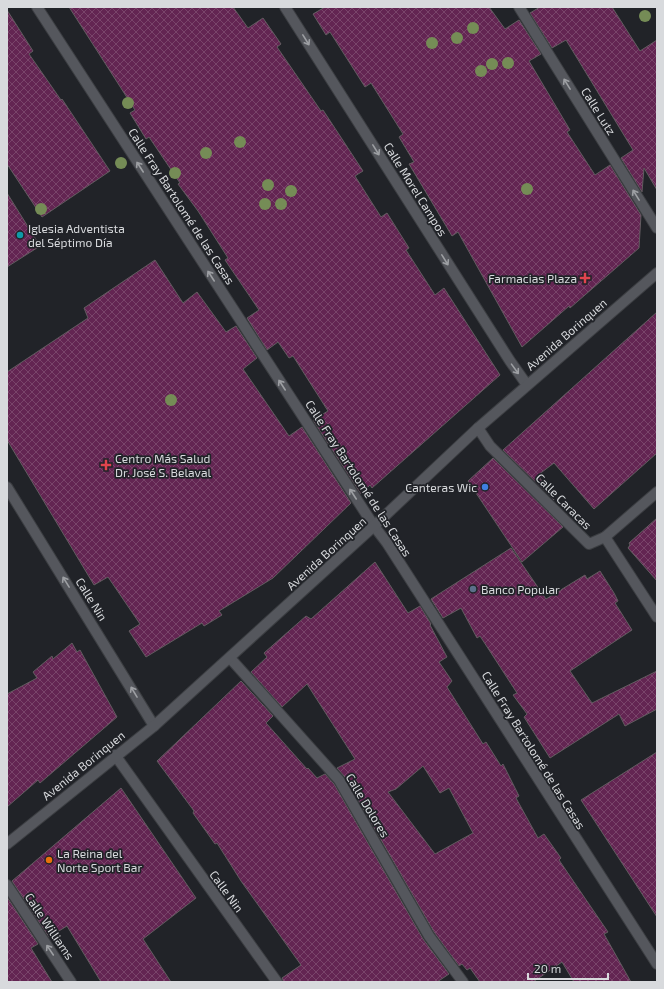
<svg xmlns="http://www.w3.org/2000/svg" width="664" height="989" font-family="'Exo 2',sans-serif">
<defs>
<pattern id="building-cross-hatch" width="8" height="8" patternUnits="userSpaceOnUse"><rect width="8" height="8" fill="#632552"/><path d="M0 0l8 8M0 8l8-8" fill="none" stroke="#79446a"/></pattern>
</defs>
<rect width="100%" height="100%" fill="#212328"/>
<!-- building -->
<g fill="url(#building-cross-hatch)" stroke="#625c60" fill-rule="evenodd">
<polygon points="69,7 233,7 248,28 263,18 281,44 277,47 321,111 323,110 363,171 355,176 381,217 387,213 409,248 406,250 435,295 444,288 500,375 372,488 370,485 361,494 313,420 328,411 293,356 289,358 278,342 267,350 247,318 259,310 225,260 228,258 198,211 178,184 180,183 149,137 146,139 130,113 135,110"/>
<polygon points="325,7 489,7 505,29 519,20 541,54 529,61 570,130 567,132 595,175 610,165 641,215 639,248 570,308 569,306 522,347 458,232 452,236 409,164 414,162 399,137 403,134 371,83 365,87 330,32 326,35 313,14"/>
<polygon points="540,7 612,7 640,51 657,40 657,190 644,168 642,192 621,158 633,150 566,40 552,48 530,13"/>
<polygon points="7,10 33,51 29,54 61,100 62,99 110,171 42,217 7,164"/>
<polygon points="7,193 40,246 7,267"/>
<polygon points="155,260 183,303 197,292 226,332 236,326 257,358 243,369 289,436 302,427 351,503 273,578 219,611 222,615 204,626 202,623 146,657 129,631 140,624 108,577 94,585 7,440 7,372 88,318 84,308"/>
<polygon points="657,312 657,453 594,509 554,463 538,475 554,500 503,450"/>
<polygon points="493,458 563,527 522,562 468,481"/>
<polygon points="657,518 657,581 628,548 630,545 629,543"/>
<polygon points="511,548 546,599 585,575 587,579 600,571 614,593 618,601 615,603 632,630 570,671 592,703 657,671 657,709 625,726 619,714 550,758 524,717 527,714 513,695 517,693 480,636 477,638 461,608 443,618 431,599"/>
<path d="M 375,562 L 408,613 L 420,606 L 431,624 L 430,625 L 447,657 L 439,662 L 452,681 L 447,687 L 483,744 L 486,742 L 501,766 L 503,764 L 519,796 L 516,798 L 538,838 L 544,834 L 561,858 L 559,860 L 608,932 L 604,934 L 631,982 L 574,982 L 562,962 L 533,982 L 480,982 L 470,968 L 467,970 L 462,964 L 459,966 L 434,932 L 345,777 L 337,768 L 355,759 L 307,684 L 282,707 L 251,672 L 267,657 L 264,653 L 306,616 L 311,619 ZM 423,766 L 440,793 L 449,788 L 473,833 L 435,854 L 388,792 L 396,789 Z"/>
<polygon points="72,643 77,652 80,650 117,717 40,783 38,780 7,807 7,694 37,678 33,672 52,656 53,659"/>
<polygon points="241,681 273,716 266,723 307,769 308,768 317,778 325,774 334,784 423,939 449,974 437,982 283,982 282,978 301,965 241,881 217,843 215,844 193,813 194,811 157,761"/>
<polygon points="657,752 657,917 581,800"/>
<polygon points="121,788 196,898 143,939 171,982 101,982 67,926 49,937 12,881"/>
<polygon points="7,897 38,944 31,948 52,982 7,982"/>
</g>
<g fill="none" stroke-linecap="round" stroke-linejoin="round">
<!-- minor casing -->
<g stroke="#3c3e42" stroke-width="12">
<g id="minor">
<polyline points="37,7 374,526 387,543 657,964"/>
<polyline points="285,7 510,361 527,385"/>
<polyline points="519,7 657,228"/>
<polyline points="478,428 490,446 589,544 605,537 657,492"/>
<polyline points="7,487 154,726"/>
<polyline points="605,537 657,617"/>
<polyline points="230,658 339,780 429,936 463,982"/>
<polyline points="115,755 277,982"/>
<polyline points="7,885 71,982"/>
</g>
</g>
<!-- tertiary casing -->
<g stroke="#3c3e42" stroke-width="12">
<polyline id="tertiary" points="7,844 154,726 374,526 478,428 657,273"/>
</g>
<!-- minor -->
<use href="#minor" stroke="#55575d" stroke-width="10"/>
<!-- tertiary -->
<use href="#tertiary" stroke="#55575d" stroke-width="10"/>
</g>
<!-- trees -->
<g fill="#758c56">
<circle cx="645" cy="16" r="6"/>
<circle cx="473" cy="28" r="6"/>
<circle cx="457" cy="38" r="6"/>
<circle cx="432" cy="43" r="6"/>
<circle cx="508" cy="63" r="6"/>
<circle cx="492" cy="64" r="6"/>
<circle cx="481" cy="71" r="6"/>
<circle cx="128" cy="103" r="6"/>
<circle cx="240" cy="142" r="6"/>
<circle cx="206" cy="153" r="6"/>
<circle cx="121" cy="163" r="6"/>
<circle cx="175" cy="173" r="6"/>
<circle cx="268" cy="185" r="6"/>
<circle cx="527" cy="189" r="6"/>
<circle cx="291" cy="191" r="6"/>
<circle cx="265" cy="204" r="6"/>
<circle cx="281" cy="204" r="6"/>
<circle cx="41" cy="209" r="6"/>
<circle cx="171" cy="400" r="6"/>
</g>
<!-- one-way arrows -->
<defs><path id="oneway-shaft" d="M-6 0H5M1.5-3L5.5 0L1.5 3" fill="none" stroke-width="1.6" stroke-linecap="round" stroke-linejoin="round"/></defs>
<g stroke="#9d9fa3">
<use href="#oneway-shaft" transform="translate(306 40) rotate(58)"/>
<use href="#oneway-shaft" transform="translate(567 84) rotate(-122)"/>
<use href="#oneway-shaft" transform="translate(376 150) rotate(58)"/>
<use href="#oneway-shaft" transform="translate(140 167) rotate(-123)"/>
<use href="#oneway-shaft" transform="translate(636 195) rotate(-122)"/>
<use href="#oneway-shaft" transform="translate(445 260) rotate(58)"/>
<use href="#oneway-shaft" transform="translate(211 276) rotate(-123)"/>
<use href="#oneway-shaft" transform="translate(515 369) rotate(54)"/>
<use href="#oneway-shaft" transform="translate(282 385) rotate(-123)"/>
<use href="#oneway-shaft" transform="translate(353 494) rotate(-123)"/>
<use href="#oneway-shaft" transform="translate(66 582) rotate(-122)"/>
<use href="#oneway-shaft" transform="translate(134 692) rotate(-121)"/>
<use href="#oneway-shaft" transform="translate(50 950) rotate(-124)"/>
</g>
<!-- markers -->
<circle fill="#0f9aa8" stroke="#212328" stroke-width="1.5" cx="20" cy="235" r="4"/>
<g fill="#e0444e" stroke="#212328" stroke-width="1.5">
<path d="M583 272h4v4h4v4h-4v4h-4v-4h-4v-4h4z"/>
<path d="M104 459h4v4h4v4h-4v4h-4v-4h-4v-4h4z"/>
</g>
<circle fill="#3f7fe0" stroke="#212328" stroke-width="1.5" cx="485" cy="487" r="4"/>
<circle fill="#5c6f8a" stroke="#212328" stroke-width="1.5" cx="473" cy="589" r="4"/>
<circle fill="#e8710a" stroke="#212328" stroke-width="1.5" cx="49" cy="860" r="4"/>
<g text-anchor="middle" dominant-baseline="central" stroke-width="3.5" stroke-linejoin="round" paint-order="stroke">
<!-- street labels -->
<g font-size="12" fill="#d8dadd" stroke="#212328">
<text transform="translate(599 111) rotate(58)">Calle Lutz</text>
<text transform="translate(416 189) rotate(58)">Calle Morel Campos</text>
<text transform="translate(182 206) rotate(57)">Calle Fray Bartolomé de las Casas</text>
<text transform="translate(566 334) rotate(-41)">Avenida Borinquen</text>
<text transform="translate(359 478) rotate(57)">Calle Fray Bartolomé de las Casas</text>
<text transform="translate(564 501) rotate(45)">Calle Caracas</text>
<text transform="translate(326 553) rotate(-42)">Avenida Borinquen</text>
<text transform="translate(92 599) rotate(58)">Calle Nin</text>
<text transform="translate(534 750) rotate(58)">Calle Fray Bartolomé de las Casas</text>
<text transform="translate(83 765) rotate(-39)">Avenida Borinquen</text>
<text transform="translate(368 805) rotate(59)">Calle Dolores</text>
<text transform="translate(227 891) rotate(54)">Calle Nin</text>
<text transform="translate(50 926) rotate(56)">Calle Williams</text>
</g>
<!-- poi labels -->
<g font-size="12" fill="#d8dadd" stroke="#212328" text-anchor="start">
<text x="28" y="228">Iglesia Adventista<tspan x="28" dy="14">del Séptimo Día</tspan></text>
<text x="577" y="278" text-anchor="end">Farmacias Plaza</text>
<text x="115" y="458">Centro Más Salud<tspan x="115" dy="14">Dr. José S. Belaval</tspan></text>
<text x="477" y="487" text-anchor="end">Canteras Wic</text>
<text x="481" y="589">Banco Popular</text>
<text x="57" y="853">La Reina del<tspan x="57" dy="14">Norte Sport Bar</tspan></text>
</g>
</g>
<!-- border -->
<rect width="664" height="989" fill="none" stroke="#d8dadd" stroke-width="16"/>
<!-- scale -->
<path d="M528 973v6h80v-6" fill="none" stroke="#d8dadd" stroke-width="2"/>
<text x="534" y="973" font-size="12" fill="#d8dadd" stroke="#212328" stroke-width="3" paint-order="stroke">20 m</text>
</svg>
